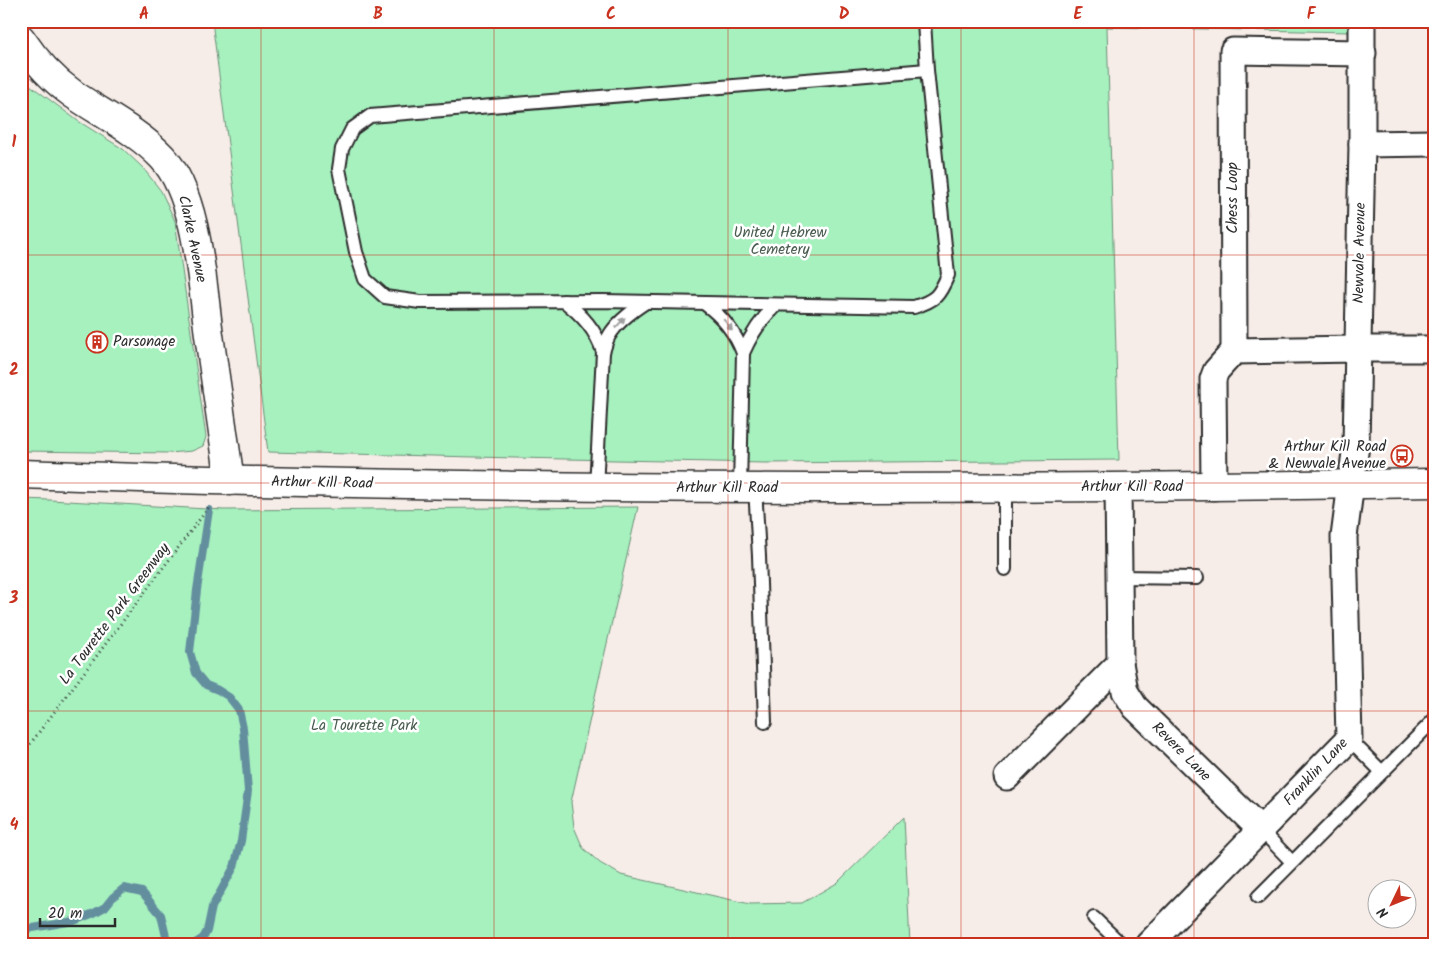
<svg xmlns="http://www.w3.org/2000/svg" width="1455" height="966" font-family="Kalam,sans-serif">
<rect width="100%" height="100%" fill="#f7ede8"/>
<filter id="ink" filterUnits="userSpaceOnUse"><feTurbulence type="fractalNoise" baseFrequency=".02" numOctaves="2"/><feDisplacementMap in="SourceGraphic" scale="10" xChannelSelector="R" yChannelSelector="G"/><feConvolveMatrix kernelMatrix="1 2 1 2 8 2 1 2 1" color-interpolation-filters="sRGB"/></filter>
<g filter="url(#ink)">
<!-- green -->
<g fill="#a7f1bf" stroke="#698e75">
<polygon points="212,21 1348,21 1349,32 1107,27 1119,460 765,463 516,458 268,452"/>
<polygon points="21,75 30,85 78,121 123,149 143,168 161,191 175,221 206,437 203,446 192,451 169,453 21,451"/>
<polygon points="21,499 50,500 224,510 638,507 571,802 574,827 583,848 600,863 621,875 750,904 802,903 837,883 904,817 910,945 21,945"/>
</g>
<g fill="none" stroke-linecap="round" stroke-linejoin="round">
<!-- stream -->
<g stroke="#638e9e" stroke-width="8">
<polyline points="21,930 74,921 94,913 105,907 113,897 124,888 142,892 161,915 168,945"/>
<polyline points="192,945 203,938 207,931 212,907 234,867 241,841 248,791 243,728 239,710 229,697 218,690 206,685 196,673 190,652 197,590 209,510"/>
</g>
<!-- lane casing -->
<g stroke="#2b2b2b" stroke-width="16">
<g id="lane">
<path d="M 924,21 L 927,70 L 948,275 C 939,296 936,300 914,307 L 603,301 L 420,302 L 385,297 L 365,279 L 356,252 L 339,169 L 342,149 L 352,129 L 370,116 L 927,70"/>
<path d="M 564,301 C 582,315 596,330 603,352"/>
<path d="M 705,304 C 723,317 735,332 743,353"/>
<path d="M 740,487 L 743,353 C 751,335 761,319 776,305"/>
<polyline points="755,487 759,556 765,722"/>
<path d="M 596,488 L 603,352 C 605,347 606,341 609,336 C 617,322 632,311 646,302"/>
<polyline points="1005,488 1005,569"/>
<polyline points="1119,577 1197,578"/>
<polyline points="1349,739 1382,772"/>
<polyline points="1261,830 1292,862"/>
<polyline points="1258,897 1434,720"/>
<polyline points="1094,918 1122,945"/>
</g>
</g>
<!-- street casing -->
<g stroke="#2b2b2b" stroke-width="29">
<g id="street">
<polyline points="1363,53 1233,51 1234,351 1358,349 1434,349"/>
<polyline points="1362,144 1434,143"/>
<polyline points="1118,487 1120,663 1125,691 1135,707 1261,830"/>
<polyline points="1214,487 1213,379 1216,371 1234,351"/>
<polyline points="1007,777 1120,663"/>
<polyline points="1148,945 1349,739 1344,537 1356,445 1362,144 1362,21"/>
</g>
</g>
<!-- secondary casing -->
<g stroke="#2b2b2b" stroke-width="31">
<g id="secondary">
<path d="M 21,39 C 35,60 52,79 73,94 C 102,114 137,131 162,157 C 198,195 202,284 209,335 C 216,383 223,432 230,481"/>
<path d="M 21,474 C 492,491 963,491 1434,483"/>
</g>
</g>
<!-- path -->
<polyline stroke="#2b2b2b" stroke-width="3" stroke-dasharray="1 4" stroke-linecap="butt" points="21,756 209,507"/>
<!-- lane -->
<use href="#lane" stroke="#fff" stroke-width="12"/>
<!-- street -->
<use href="#street" stroke="#fff" stroke-width="25"/>
<!-- secondary -->
<use href="#secondary" stroke="#fff" stroke-width="28"/>
</g>
<!-- one-way arrows -->
<defs><path id="oneway-solid" d="M-6-.8H1V-3.2L6.5 0L1 3.2V.8H-6Z" transform="scale(1.25)"/></defs>
<g fill="#a0a0a0">
<use href="#oneway-solid" transform="translate(620 323) rotate(-47)"/>
<use href="#oneway-solid" transform="translate(728 325) rotate(52)"/>
</g>
</g>
<!-- grid -->
<path fill="none" stroke="#c8321e" stroke-width="1" stroke-opacity="0.55" d="M 261,21 L 261,945M 494,21 L 494,945M 728,21 L 728,945M 961,21 L 961,945M 1194,21 L 1194,945M 21,255 L 1434,255M 21,483 L 1434,483M 21,711 L 1434,711"/>
<!-- icons -->
<defs>
<g id="building-ring" transform="scale(1.125)"><circle r="9.5" fill="#fff" stroke="#c8321e" stroke-width="1.5"/><path d="M-4-6H4V6H1V3H-1V6H-4ZM-2.5-4.3h1.7v1.8h-1.7ZM.8-4.3h1.7v1.8H.8ZM-2.5-1h1.7V.8h-1.7ZM.8-1h1.7V.8H.8Z" fill="#c8321e"/></g>
<g id="bus-ring" transform="scale(1.125)"><circle r="9.5" fill="#fff" stroke="#c8321e" stroke-width="1.5"/><path d="M-5-6H5V4H4V6H2V4H-2V6H-4V4H-5ZM-3.5-4V0h7V-4ZM-3.5 1.2v1.5H-2V1.2ZM2 1.2v1.5H3.5V1.2Z" fill="#c8321e"/></g>
</defs>
<g fill-rule="evenodd">
<use href="#building-ring" x="97" y="342"/>
<use href="#bus-ring" x="1402" y="456"/>
</g>
<g text-anchor="middle" dominant-baseline="central" stroke-width="5" stroke-linejoin="round" paint-order="stroke">
<!-- street labels -->
<g font-size="15" fill="#2b2b2b" stroke="#fff">
<text transform="translate(1233 198) rotate(-90)">Chess Loop</text>
<text transform="translate(192 239) rotate(78)">Clarke Avenue</text>
<text transform="translate(1360 253) rotate(-89)">Newvale Avenue</text>
<text transform="translate(322 483) rotate(1)">Arthur Kill Road</text>
<text x="1132" y="487">Arthur Kill Road</text>
<text x="727" y="488">Arthur Kill Road</text>
<text transform="translate(115 614) rotate(-53)">La Tourette Park Greenway</text>
<text transform="translate(1181 752) rotate(45)">Revere Lane</text>
<text transform="translate(1316 772) rotate(-47)">Franklin Lane</text>
</g>
<!-- park labels -->
<g font-size="15" fill="#4a5c50" stroke="#fff">
<text x="780" y="233">United Hebrew<tspan x="780" dy="17">Cemetery</tspan></text>
<text x="364" y="726">La Tourette Park</text>
</g>
<!-- poi labels -->
<g font-size="15" fill="#2b2b2b" stroke="#fff" text-anchor="start">
<text x="113" y="342">Parsonage</text>
<text x="1386" y="447" text-anchor="end">Arthur Kill Road<tspan x="1386" dy="17">&amp; Newvale Avenue</tspan></text>
</g>
</g>
<!-- margin -->
<rect width="1455" height="966" fill="none" stroke="#fff" stroke-width="55"/>
<!-- north arrow -->
<g transform="translate(1392 904) rotate(227)"><circle r="24" fill="#ffffff" stroke="#aaaaaa"/>
<path d="M0-4L9 19L0 12L-9 19Z" fill="#c8321e"/>
<text y="-8" font-size="14" font-weight="bold" text-anchor="middle" fill="#2b2b2b">N</text>
</g>
<!-- scale -->
<path d="M40 918v8h75v-8" fill="none" stroke="#2b2b2b" stroke-width="2.5"/>
<text x="48" y="918" font-size="15" fill="#2b2b2b" stroke="#ffffff" stroke-width="4" paint-order="stroke">20 m</text>
<rect x="28" y="28" width="1400" height="910" fill="none" stroke="#c8321e" stroke-width="2"/>
<g font-size="16" text-anchor="middle" font-weight="bold" fill="#c8321e">
<text x="144" y="19">A</text>
<text x="378" y="19">B</text>
<text x="611" y="19">C</text>
<text x="844" y="19">D</text>
<text x="1078" y="19">E</text>
<text x="1311" y="19">F</text>
<text x="14" y="147">1</text>
<text x="14" y="375">2</text>
<text x="14" y="603">3</text>
<text x="14" y="830">4</text>
</g>
</svg>
